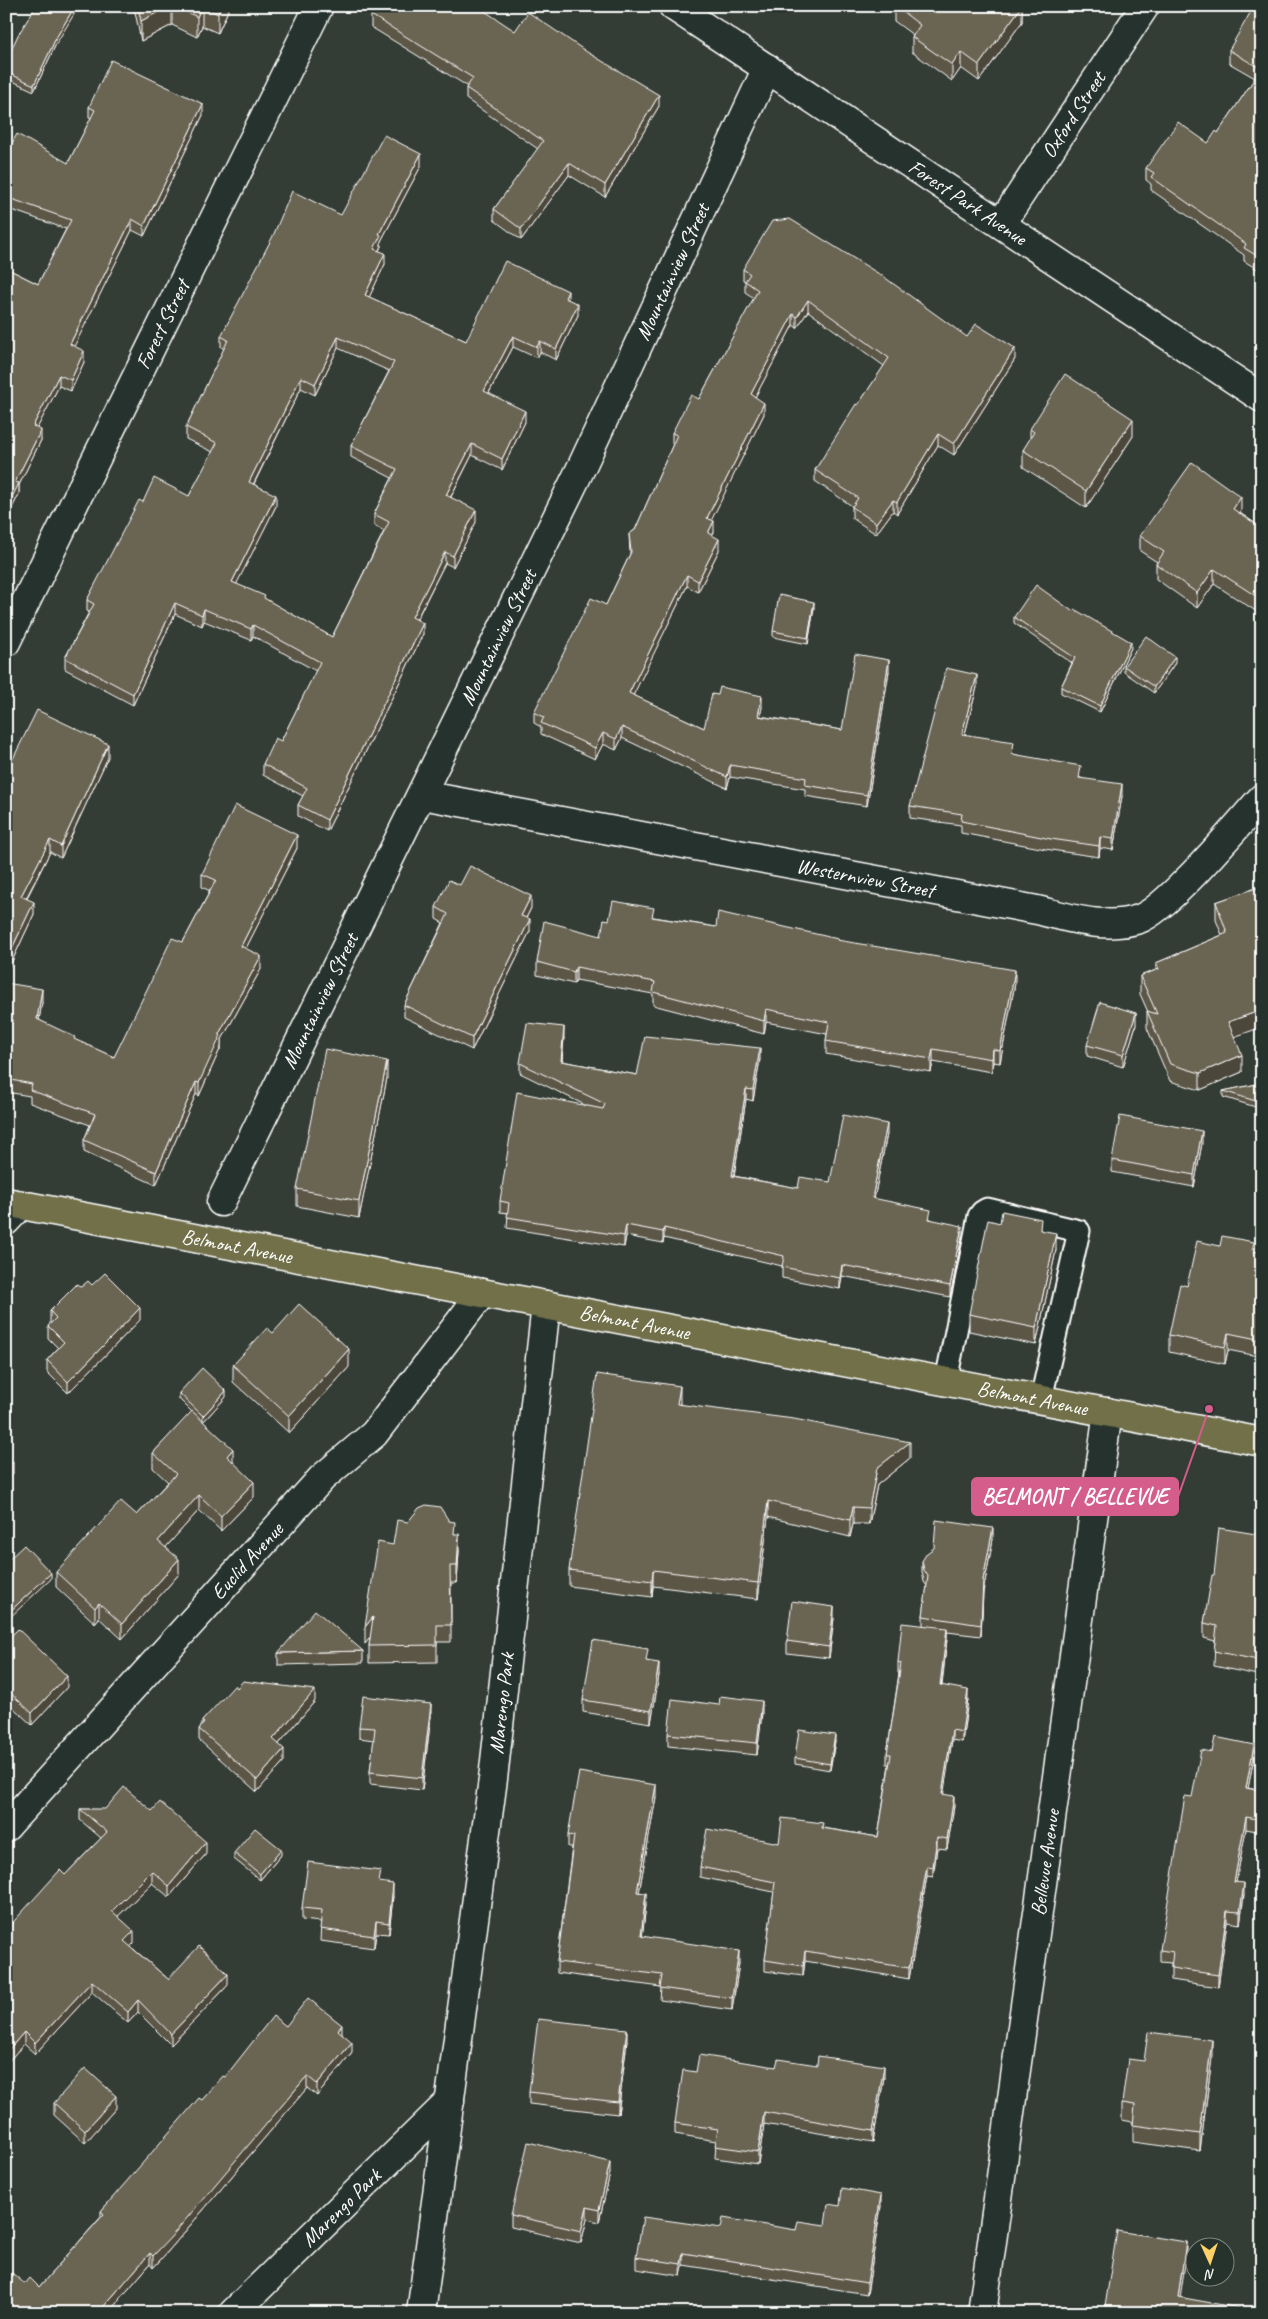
<svg xmlns="http://www.w3.org/2000/svg" width="1268" height="2319" font-family="Caveat,sans-serif">
<rect width="100%" height="100%" fill="#343d35"/>
<filter id="ink" filterUnits="userSpaceOnUse"><feTurbulence type="fractalNoise" baseFrequency=".02" numOctaves="2"/><feDisplacementMap in="SourceGraphic" scale="10" xChannelSelector="R" yChannelSelector="G"/><feConvolveMatrix kernelMatrix="1 2 1 2 8 2 1 2 1" color-interpolation-filters="sRGB"/></filter>
<g filter="url(#ink)">
<g fill="none" stroke-linecap="round" stroke-linejoin="round">
<!-- lane casing -->
<g stroke="#fff" stroke-width="25">
<polyline id="lane" points="946,1381 979,1216 982,1212 987,1209 1079,1231 1041,1399"/>
</g>
<!-- street casing -->
<g stroke="#fff" stroke-width="31">
<g id="street">
<path id="s1" d="M 1001,224 L 1145,6"/>
<path id="s2" d="M 6,642 L 319,6"/>
<path id="s3" d="M 422,795 L 1037,910 C 1070,918 1106,930 1139,919 C 1168,909 1238,824 1262,798"/>
<path id="s4" d="M 221,1202 L 582,466 L 767,68"/>
<polyline points="6,1221 21,1205"/>
<path id="s5" d="M 6,1827 L 322,1478 L 374,1434 L 482,1293"/>
<path id="s6" d="M 233,2313 L 450,2101"/>
<path id="s7" d="M 421,2313 L 493,1779 L 546,1305"/>
<path id="s8" d="M 982,2313 L 1108,1412"/>
</g>
</g>
<!-- secondary casing -->
<g stroke="#fff" stroke-width="31">
<g id="secondary">
<path id="s9" d="M 673,6 L 1262,398"/>
</g>
</g>
<!-- primary casing -->
<g stroke="#fff" stroke-width="31">
<g id="primary">
<path id="s10" d="M 6,1202 L 1262,1442"/>
</g>
</g>
<!-- lane -->
<use href="#lane" stroke="#26332d" stroke-width="21"/>
<!-- street -->
<use href="#street" stroke="#26332d" stroke-width="28"/>
<!-- secondary -->
<use href="#secondary" stroke="#26332d" stroke-width="28"/>
<!-- primary -->
<use href="#primary" stroke="#71704a" stroke-width="28"/>
</g>
<!-- wall -->
<g fill="#5c5747" stroke="#fff" fill-rule="evenodd">
<polygon points="128,6 230,6 218,33 202,26 197,37 172,25 141,41 135,12"/>
<polygon points="894,6 1022,6 1022,22 979,81 961,68 952,81 912,52 912,37 913,35 894,21"/>
<polygon points="1262,6 1262,272 1244,261 1244,255 1151,190 1151,184 1146,180 1146,168 1208,143 1218,133 1255,78 1229,63 1229,50"/>
<polygon points="371,15 515,31 659,106 605,197 569,175 521,240 494,220 494,209 538,149 466,99 466,88 467,86 371,27"/>
<polygon points="56,44 34,91 6,78 6,61"/>
<polygon points="89,107 203,115 144,236 132,230 74,346 84,362 71,391 59,386 37,428 41,440 19,485 19,494 6,520 6,268 38,284 66,229 6,208 6,154 68,163 91,118 89,117"/>
<path d="M 421,166 L 381,241 L 381,246 L 379,251 L 385,264 L 369,297 L 466,341 L 568,300 L 578,315 L 556,360 L 540,352 L 537,358 L 513,347 L 489,393 L 525,422 L 502,470 L 472,455 L 451,497 L 476,522 L 453,567 L 445,563 L 417,619 L 423,634 L 327,831 L 298,816 L 298,805 L 303,796 L 263,775 L 263,764 L 281,741 L 316,671 L 253,636 L 251,640 L 204,621 L 202,626 L 175,614 L 133,705 L 65,669 L 65,658 L 89,612 L 87,611 L 87,600 L 143,502 L 189,496 L 213,452 L 186,439 L 186,427 L 224,349 L 221,347 L 221,336 L 341,215 ZM 338,348 L 389,371 L 351,446 L 351,457 L 392,478 L 374,514 L 374,525 L 384,531 L 332,637 L 265,599 L 236,584 L 276,506 L 254,484 L 301,388 L 315,395 Z"/>
<polygon points="743,269 967,337 1015,359 954,455 938,445 897,514 893,511 876,534 852,518 852,506 815,481 815,470 884,366 808,311 797,328 793,325 755,397 764,414 711,520 714,532 712,535 719,550 698,592 687,586 633,695 704,728 762,707 760,716 842,730 889,671 867,806 805,796 805,789 730,777 727,788 622,738 616,750 603,744 595,759 541,734 541,727 534,723 534,712 606,605 630,554 629,534 635,530 673,444 672,444 672,433 699,399 754,298 745,292 745,281 743,280"/>
<polygon points="1030,429 1133,436 1086,508 1023,467 1023,450 1030,440"/>
<polygon points="1241,511 1240,513 1262,528 1262,615 1214,584 1197,608 1156,579 1156,564 1157,562 1140,551 1140,536"/>
<polygon points="814,608 808,644 773,637 773,631"/>
<polygon points="1014,617 1131,648 1100,712 1061,693 1061,687 1072,663 1014,623"/>
<polygon points="1175,663 1154,693 1124,672 1124,666"/>
<polygon points="977,687 965,734 1014,754 1081,778 1122,796 1113,850 1100,848 1099,857 1051,850 961,833 961,825 910,818 910,806"/>
<polygon points="108,757 61,858 50,852 27,898 34,914 6,974 6,773"/>
<polygon points="297,848 246,948 261,969 221,1041 221,1047 199,1096 196,1094 156,1185 84,1152 84,1140 90,1125 30,1103 30,1096 6,1092 6,983 42,1002 39,1020 75,1040 114,1057 183,942 210,891 202,887 202,874"/>
<polygon points="460,885 531,908 526,918 530,931 472,1050 404,1017 404,1005 443,923 436,919 436,907"/>
<polygon points="1262,886 1234,1037 1242,1072 1200,1090 1170,1081 1147,1028 1147,1011 1148,1012 1140,994 1140,976 1156,970 1156,963 1222,935 1216,920 1216,902"/>
<polygon points="654,917 716,927 838,941 1015,983 1000,1063 993,1062 992,1072 933,1062 931,1072 826,1054 826,1041 827,1034 766,1022 764,1034 653,1005 653,994 576,980 574,984 537,975 537,962 601,936 609,920"/>
<polygon points="1136,1025 1123,1067 1087,1056 1087,1045"/>
<polygon points="564,1038 562,1061 637,1075 760,1059 753,1101 746,1099 734,1176 798,1188 830,1182 887,1134 874,1199 931,1219 962,1236 950,1297 842,1276 840,1289 782,1278 782,1266 664,1238 663,1243 626,1236 624,1247 507,1228 508,1213 500,1212 500,1201 587,1106 520,1073 520,1063"/>
<polygon points="387,1078 359,1218 297,1206 297,1189"/>
<polygon points="1262,1083 1262,1109 1223,1097 1223,1091"/>
<polygon points="1202,1143 1194,1187 1112,1172 1112,1160"/>
<polygon points="1000,1223 1041,1230 1056,1250 1036,1345 969,1331 969,1314"/>
<polygon points="1220,1246 1262,1253 1262,1357 1228,1350 1225,1364 1169,1352 1169,1335 1187,1286"/>
<polygon points="92,1285 140,1320 68,1393 47,1372 47,1360 58,1348 48,1338 48,1326 50,1324 50,1311 81,1287"/>
<polygon points="273,1333 349,1367 289,1433 233,1382 233,1365"/>
<polygon points="179,1393 226,1397 203,1422 233,1462 254,1497 221,1531 199,1510 166,1547 179,1574 122,1639 99,1618 95,1623 56,1587 56,1572 137,1515 168,1482 153,1468 153,1453 192,1412 179,1399"/>
<polygon points="680,1402 679,1404 910,1458 877,1485 869,1524 853,1524 850,1537 768,1517 758,1599 653,1586 652,1597 569,1586 569,1570"/>
<polygon points="408,1522 455,1534 459,1551 457,1583 451,1583 451,1642 437,1642 437,1662 369,1663 369,1646 370,1637 365,1644 393,1545"/>
<polygon points="1262,1535 1262,1676 1214,1666 1215,1641 1204,1638 1204,1623 1214,1575"/>
<polygon points="993,1539 983,1592 981,1636 947,1632 947,1639 942,1686 968,1700 962,1742 952,1740 943,1794 954,1806 947,1849 937,1848 933,1877 927,1876 909,1979 805,1961 803,1976 765,1971 765,1960 774,1892 700,1877 700,1867 779,1843 823,1828 878,1837 889,1764 887,1764 887,1754 899,1673 898,1673 898,1662 923,1626 923,1616 927,1586 924,1582 922,1572 922,1561"/>
<polygon points="834,1618 829,1658 787,1653 787,1641"/>
<polygon points="6,1641 67,1687 32,1725 6,1701"/>
<polygon points="363,1651 363,1663 278,1665 278,1653"/>
<polygon points="648,1661 659,1675 651,1723 583,1712 583,1700"/>
<polygon points="237,1688 315,1701 279,1744 284,1761 257,1792 199,1740 199,1729 202,1725 202,1721"/>
<polygon points="719,1705 762,1713 757,1755 668,1746 668,1734"/>
<polygon points="431,1716 422,1790 370,1784 370,1772 374,1740 359,1738 359,1727"/>
<polygon points="835,1741 830,1770 795,1764 795,1758"/>
<polygon points="1212,1752 1254,1756 1248,1788 1262,1791 1262,1832 1246,1829 1236,1882 1244,1895 1240,1924 1227,1922 1218,1987 1171,1980 1171,1963 1160,1962 1160,1950"/>
<polygon points="656,1797 639,1892 646,1905 642,1936 739,1963 732,2010 660,2000 661,1987 557,1973 557,1962 572,1847 568,1847 568,1835"/>
<polygon points="80,1809 152,1811 206,1854 169,1897 152,1883 118,1916 134,1943 130,1946 168,1979 228,1985 171,2045 138,2012 128,2023 92,1992 35,2054 24,2044 6,2064 65,1875 101,1838 80,1820"/>
<polygon points="234,1853 281,1855 260,1880 234,1859"/>
<polygon points="381,1883 393,1896 389,1934 376,1933 374,1948 320,1941 321,1922 302,1920 302,1908"/>
<polygon points="286,2026 342,2033 352,2053 317,2096 307,2088 171,2248 153,2268 150,2264 108,2313 6,2313 25,2284 39,2287 101,2217 101,2211 202,2100 225,2077"/>
<polygon points="627,2041 618,2114 529,2104 529,2092"/>
<polygon points="1212,2057 1200,2151 1133,2142 1133,2122 1122,2120 1122,2103 1144,2061"/>
<polygon points="776,2067 884,2077 873,2142 764,2124 758,2164 715,2158 716,2141 675,2134 675,2123 696,2072"/>
<polygon points="54,2103 116,2108 85,2143 54,2115"/>
<polygon points="610,2173 599,2222 587,2219 581,2243 511,2227 511,2215"/>
<polygon points="840,2206 881,2206 867,2294 683,2265 681,2276 636,2269 636,2257 721,2228 796,2230 825,2225"/>
</g>
<!-- shaded-wall -->
<g fill="#4b473a" stroke="#fff">
<polygon points="75,6 79,6 56,44 34,91 34,85 56,38"/>
<polygon points="170,6 172,6 172,25 141,41 141,21"/>
<polygon points="202,6 202,26 197,37 197,17"/>
<polygon points="221,6 230,6 218,33 218,14"/>
<polygon points="1022,6 1022,22 979,81 979,65"/>
<polygon points="961,52 961,68 952,81 952,65"/>
<polygon points="659,95 659,106 605,197 605,185"/>
<polygon points="203,104 203,115 144,236 144,226"/>
<polygon points="1262,142 1262,155 1257,150"/>
<polygon points="421,154 421,166 381,241 381,246 374,260 374,249 379,234"/>
<polygon points="569,163 569,175 521,240 521,229"/>
<polygon points="132,219 132,230 70,355 70,344"/>
<polygon points="385,253 385,264 365,306 365,295"/>
<polygon points="568,291 568,302 565,298"/>
<polygon points="808,300 808,311 797,328 797,317"/>
<polygon points="578,304 578,315 556,360 556,349"/>
<polygon points="793,314 793,325 751,405 751,394"/>
<polygon points="513,336 513,347 484,402 484,391"/>
<polygon points="338,337 338,348 315,395 315,384"/>
<polygon points="540,341 540,352 537,358 537,347"/>
<polygon points="1015,348 1015,359 954,455 954,444"/>
<polygon points="84,351 84,362 71,391 71,380"/>
<polygon points="59,375 59,386 33,436 33,426"/>
<polygon points="301,377 301,388 249,493 249,482"/>
<polygon points="764,403 764,414 707,529 707,518"/>
<polygon points="525,411 525,422 502,470 502,459"/>
<polygon points="1133,419 1133,436 1086,508 1086,491"/>
<polygon points="41,430 41,440 19,485 19,494 6,520 6,510 15,482"/>
<polygon points="938,434 938,445 897,514 897,502"/>
<polygon points="472,444 472,455 446,506 446,495"/>
<polygon points="276,495 276,506 232,593 232,582"/>
<polygon points="1241,497 1241,511 1233,523 1233,509"/>
<polygon points="893,500 893,511 876,534 876,523"/>
<polygon points="476,510 476,522 453,567 453,556"/>
<polygon points="714,521 714,532 708,544 708,533"/>
<polygon points="719,539 719,550 698,592 698,581"/>
<polygon points="445,552 445,563 412,628 412,617"/>
<polygon points="1214,569 1214,584 1197,608 1197,593"/>
<polygon points="687,575 687,586 629,704 629,693"/>
<polygon points="814,602 814,608 808,644 808,638"/>
<polygon points="175,603 175,614 133,705 133,694"/>
<polygon points="204,609 204,621 202,626 202,615"/>
<polygon points="423,623 423,634 327,831 327,820"/>
<polygon points="253,625 253,636 251,640 251,629"/>
<polygon points="1131,642 1131,648 1100,712 1100,706"/>
<polygon points="1175,657 1175,663 1154,693 1154,687"/>
<polygon points="889,660 889,671 867,806 867,795"/>
<polygon points="977,675 977,687 962,745 962,734"/>
<polygon points="762,696 762,707 758,727 758,716"/>
<polygon points="622,727 622,738 616,750 616,739"/>
<polygon points="603,733 603,744 595,759 595,748"/>
<polygon points="108,744 108,757 61,858 61,846"/>
<polygon points="730,765 730,777 727,788 727,777"/>
<polygon points="1122,784 1122,796 1113,850 1113,839"/>
<polygon points="297,835 297,848 241,958 241,946"/>
<polygon points="1100,837 1100,848 1099,857 1099,846"/>
<polygon points="50,840 50,852 21,908 21,896"/>
<polygon points="531,896 531,908 521,928 521,916"/>
<polygon points="34,902 34,914 6,974 6,961"/>
<polygon points="530,919 530,931 472,1050 472,1038"/>
<polygon points="261,956 261,969 221,1041 221,1047 199,1096 199,1083 219,1034"/>
<polygon points="576,967 576,980 574,984 574,972"/>
<polygon points="1015,970 1015,983 1000,1063 1000,1051"/>
<polygon points="42,989 42,1002 37,1032 37,1019"/>
<polygon points="766,1009 766,1022 764,1034 764,1021"/>
<polygon points="1262,1010 1262,1027 1228,1039 1228,1022"/>
<polygon points="1136,1013 1136,1025 1123,1067 1123,1055"/>
<polygon points="564,1027 564,1038 561,1072 561,1061"/>
<polygon points="760,1048 760,1059 753,1101 753,1090"/>
<polygon points="933,1049 933,1062 931,1072 931,1059"/>
<polygon points="993,1049 993,1062 992,1072 992,1059"/>
<polygon points="1242,1055 1242,1072 1200,1090 1200,1073"/>
<polygon points="387,1061 387,1078 359,1218 359,1201"/>
<polygon points="196,1082 196,1094 156,1185 156,1172"/>
<polygon points="746,1089 746,1099 732,1187 732,1176"/>
<polygon points="887,1124 887,1134 872,1209 872,1198"/>
<polygon points="1202,1131 1202,1143 1194,1187 1194,1175"/>
<polygon points="626,1225 626,1236 624,1247 624,1236"/>
<polygon points="962,1226 962,1236 950,1297 950,1286"/>
<polygon points="664,1228 664,1238 663,1243 663,1232"/>
<polygon points="1056,1233 1056,1250 1036,1345 1036,1328"/>
<polygon points="842,1265 842,1276 840,1289 840,1278"/>
<polygon points="140,1308 140,1320 68,1393 68,1382"/>
<polygon points="1228,1333 1228,1350 1225,1364 1225,1347"/>
<polygon points="349,1349 349,1367 289,1433 289,1416"/>
<polygon points="680,1386 680,1402 677,1420 677,1404"/>
<polygon points="226,1391 226,1397 203,1422 203,1416"/>
<polygon points="910,1442 910,1458 877,1485 869,1524 869,1508 877,1468"/>
<polygon points="233,1449 233,1464 227,1456"/>
<polygon points="13,1462 13,1474 6,1480 6,1468"/>
<polygon points="254,1482 254,1497 221,1531 221,1516"/>
<polygon points="199,1495 199,1510 158,1556 158,1541"/>
<polygon points="768,1501 768,1517 758,1599 758,1583"/>
<polygon points="853,1507 853,1524 850,1537 850,1520"/>
<polygon points="993,1528 993,1539 983,1592 981,1636 983,1580"/>
<polygon points="459,1534 459,1551 457,1583 457,1566"/>
<polygon points="179,1559 179,1574 122,1639 122,1624"/>
<polygon points="653,1570 653,1586 652,1597 652,1581"/>
<polygon points="51,1573 51,1579 6,1621 6,1615"/>
<polygon points="99,1603 99,1618 95,1623 95,1608"/>
<polygon points="834,1607 834,1618 829,1658 829,1647"/>
<polygon points="373,1617 373,1634 365,1644 365,1627"/>
<polygon points="947,1628 947,1639 940,1696 940,1685"/>
<polygon points="659,1663 659,1675 651,1723 651,1711"/>
<polygon points="67,1676 67,1687 32,1725 32,1713"/>
<polygon points="315,1690 315,1701 273,1751 273,1739"/>
<polygon points="968,1690 968,1700 962,1742 962,1732"/>
<polygon points="762,1701 762,1713 757,1755 757,1743"/>
<polygon points="431,1704 431,1716 422,1790 422,1778"/>
<polygon points="952,1730 952,1740 942,1804 942,1794"/>
<polygon points="835,1735 835,1741 830,1770 830,1764"/>
<polygon points="1254,1745 1254,1756 1246,1800 1246,1788"/>
<polygon points="284,1749 284,1761 257,1792 257,1780"/>
<polygon points="656,1785 656,1797 637,1904 637,1892"/>
<polygon points="954,1796 954,1806 947,1849 947,1839"/>
<polygon points="1246,1817 1246,1829 1234,1893 1234,1882"/>
<polygon points="937,1837 937,1848 933,1877 933,1867"/>
<polygon points="206,1842 206,1854 169,1897 169,1886"/>
<polygon points="281,1849 281,1855 260,1880 260,1874"/>
<polygon points="927,1866 927,1876 909,1979 909,1968"/>
<polygon points="152,1871 152,1883 112,1922 112,1911"/>
<polygon points="1244,1883 1244,1895 1240,1924 1240,1912"/>
<polygon points="393,1884 393,1896 389,1934 389,1923"/>
<polygon points="646,1893 646,1905 641,1948 641,1936"/>
<polygon points="1227,1911 1227,1922 1218,1987 1218,1975"/>
<polygon points="376,1921 376,1933 374,1948 374,1936"/>
<polygon points="134,1931 134,1943 124,1953 124,1941"/>
<polygon points="739,1951 739,1963 732,2010 732,1998"/>
<polygon points="805,1951 805,1961 803,1976 803,1966"/>
<polygon points="228,1974 228,1985 171,2045 171,2034"/>
<polygon points="92,1981 92,1992 35,2054 35,2043"/>
<polygon points="138,2000 138,2012 128,2023 128,2012"/>
<polygon points="342,2025 342,2036 338,2030"/>
<polygon points="627,2029 627,2041 618,2114 618,2102"/>
<polygon points="24,2032 24,2044 6,2064 6,2053"/>
<polygon points="1212,2040 1212,2057 1200,2151 1200,2134"/>
<polygon points="352,2042 352,2053 317,2096 317,2084"/>
<polygon points="884,2066 884,2077 873,2142 873,2131"/>
<polygon points="307,2076 307,2088 171,2248 153,2268 153,2256"/>
<polygon points="116,2096 116,2108 85,2143 85,2131"/>
<polygon points="764,2112 764,2124 758,2164 758,2152"/>
<polygon points="610,2162 610,2173 599,2222 599,2210"/>
<polygon points="881,2195 881,2206 867,2294 867,2283"/>
<polygon points="587,2207 587,2219 581,2243 581,2231"/>
<polygon points="1186,2242 1186,2257 1178,2312 1178,2297"/>
<polygon points="150,2253 150,2264 108,2313 98,2313"/>
<polygon points="683,2253 683,2265 681,2276 681,2264"/>
</g>
<!-- building -->
<g fill="#6b6553" stroke="#fff" fill-rule="evenodd">
<polygon points="36,6 75,6 56,38 34,85 6,72 6,61 18,35"/>
<polygon points="138,6 170,6 141,21"/>
<polygon points="174,6 202,6 197,17"/>
<polygon points="202,6 221,6 218,14"/>
<polygon points="377,6 477,6 515,31 528,12 587,52 659,95 605,185 569,163 521,229 494,209 543,141 466,88 473,78 371,15"/>
<polygon points="895,6 1022,6 979,65 961,52 952,65 912,37 920,25"/>
<polygon points="1254,6 1262,6 1262,142 1257,150 1262,154 1262,259 1244,248 1246,244 1151,177 1154,173 1146,168 1178,122 1208,143 1216,131 1218,133 1261,69 1229,50"/>
<polygon points="111,60 203,104 144,226 132,219 70,344 84,351 71,380 59,375 33,426 41,430 15,482 19,483 6,510 6,346 10,339 6,337 6,310 9,305 6,304 6,268 38,284 71,220 6,197 6,154 17,134 68,163 95,110 89,107"/>
<path d="M 384,135 L 421,154 L 379,234 L 381,235 L 374,249 L 385,253 L 365,295 L 466,341 L 505,261 L 568,291 L 565,298 L 578,304 L 556,349 L 540,341 L 537,347 L 513,336 L 484,391 L 525,411 L 502,459 L 472,444 L 446,495 L 476,510 L 453,556 L 445,552 L 412,617 L 423,623 L 327,820 L 298,805 L 307,788 L 263,764 L 275,738 L 281,741 L 320,662 L 253,625 L 251,629 L 204,609 L 202,615 L 175,603 L 133,694 L 65,658 L 94,604 L 87,600 L 139,500 L 143,502 L 154,478 L 189,496 L 217,443 L 186,427 L 228,340 L 221,336 L 273,236 L 292,191 L 341,215 ZM 338,337 L 394,362 L 351,446 L 397,469 L 374,514 L 389,522 L 332,637 L 264,598 L 265,596 L 232,582 L 276,495 L 249,482 L 301,377 L 315,384 Z"/>
<polygon points="790,219 884,277 967,337 976,324 1015,348 954,444 938,434 897,502 893,500 876,523 852,507 858,498 815,470 856,404 858,405 889,358 808,300 797,317 793,314 751,394 764,403 707,518 714,521 708,533 719,539 698,581 687,575 629,693 704,728 712,694 718,695 720,687 762,696 758,716 842,730 855,654 889,660 867,795 805,785 806,778 730,765 727,777 622,727 616,739 603,733 595,748 541,723 544,717 534,712 591,598 606,605 631,552 629,534 635,530 677,435 672,433 691,395 699,399 758,290 745,281 750,274 743,269 772,221"/>
<polygon points="1065,374 1133,419 1086,491 1023,450 1034,432 1030,429"/>
<polygon points="1192,462 1241,497 1233,509 1262,528 1262,600 1214,569 1197,593 1156,564 1164,552 1140,536"/>
<polygon points="1036,585 1072,611 1074,609 1131,642 1100,706 1061,687 1075,658 1014,617"/>
<polygon points="779,595 814,602 808,638 773,631"/>
<polygon points="1146,636 1175,657 1154,687 1124,666"/>
<polygon points="946,668 977,675 962,734 1014,742 1012,754 1081,766 1079,778 1122,784 1113,839 1100,837 1099,846 1051,839 961,821 962,814 910,806"/>
<polygon points="37,710 108,744 61,846 50,840 21,896 34,902 6,961 6,773"/>
<polygon points="235,805 297,835 241,946 261,956 219,1034 221,1035 199,1083 196,1082 156,1172 84,1140 95,1114 30,1090 32,1084 6,1079 6,983 42,989 37,1019 75,1037 74,1039 114,1057 172,938 183,942 216,880 202,874"/>
<polygon points="470,866 531,896 521,916 530,919 472,1038 404,1005 448,914 436,907 449,880 460,885"/>
<polygon points="1262,886 1262,1010 1228,1022 1242,1055 1200,1073 1170,1064 1147,1011 1157,1014 1140,976 1159,969 1156,963 1227,933 1216,902"/>
<polygon points="613,901 654,908 652,917 716,927 718,912 838,939 837,940 1015,970 1000,1051 993,1049 992,1059 933,1049 931,1059 826,1041 829,1022 766,1009 764,1021 653,992 655,982 576,967 574,972 537,962 544,921 601,936 604,919 609,920"/>
<polygon points="1100,1002 1136,1013 1123,1055 1087,1045"/>
<polygon points="527,1023 564,1027 561,1061 637,1075 645,1036 760,1048 753,1090 746,1089 732,1176 798,1188 800,1177 830,1182 843,1115 887,1124 872,1198 931,1210 929,1219 962,1226 950,1286 842,1265 840,1278 782,1267 784,1256 664,1228 663,1232 626,1225 624,1236 507,1217 509,1203 500,1201 517,1092 603,1109 605,1104 520,1063"/>
<polygon points="325,1049 387,1061 359,1201 297,1189"/>
<polygon points="1262,1083 1262,1103 1223,1091"/>
<polygon points="1120,1116 1202,1131 1194,1175 1112,1160"/>
<polygon points="1002,1211 1041,1219 1040,1230 1056,1233 1036,1328 969,1314 987,1224 988,1220 1000,1223"/>
<polygon points="1222,1236 1254,1242 1252,1251 1262,1253 1262,1340 1228,1333 1225,1347 1169,1335 1180,1284 1187,1286 1197,1241 1220,1246"/>
<polygon points="105,1273 140,1308 68,1382 47,1360 64,1342 48,1326 56,1318 50,1311 77,1284 81,1287 88,1281 92,1285"/>
<polygon points="299,1304 349,1349 289,1416 233,1365 267,1328 273,1333"/>
<polygon points="202,1368 226,1391 203,1416 179,1393"/>
<polygon points="597,1374 680,1386 677,1404 794,1419 910,1442 877,1468 869,1508 853,1507 850,1520 768,1501 758,1583 653,1570 652,1581 569,1570"/>
<polygon points="192,1411 233,1449 227,1456 254,1482 221,1516 199,1495 158,1541 179,1559 122,1624 99,1603 95,1608 56,1572 121,1501 137,1515 176,1474 153,1453"/>
<polygon points="6,1456 13,1462 6,1468"/>
<polygon points="426,1505 440,1507 449,1521 455,1522 454,1534 459,1534 457,1566 450,1566 451,1625 437,1625 437,1645 369,1646 373,1617 365,1627 378,1542 393,1545 397,1520 408,1522 419,1508"/>
<polygon points="936,1520 993,1528 983,1580 981,1625 923,1616 928,1576 924,1570 922,1561 927,1553 934,1548"/>
<polygon points="1219,1528 1262,1535 1262,1661 1214,1651 1217,1626 1204,1623 1212,1575 1214,1575"/>
<polygon points="24,1545 51,1573 6,1615 6,1562"/>
<polygon points="792,1601 834,1607 829,1647 787,1641"/>
<polygon points="315,1610 363,1651 278,1653"/>
<polygon points="902,1623 947,1628 940,1685 968,1690 962,1732 952,1730 942,1794 954,1796 947,1839 937,1837 933,1867 927,1866 909,1968 805,1951 803,1966 765,1960 775,1882 700,1867 707,1829 779,1843 782,1818 823,1823 822,1828 878,1837 891,1754 887,1754 901,1663 898,1662"/>
<polygon points="18,1629 67,1676 32,1713 6,1689 6,1641"/>
<polygon points="593,1640 648,1649 646,1661 659,1663 651,1711 583,1700"/>
<polygon points="243,1681 315,1690 273,1739 284,1749 257,1780 199,1729 204,1723 202,1721 235,1685 237,1688"/>
<polygon points="363,1696 431,1704 422,1778 370,1772 375,1728 359,1727"/>
<polygon points="720,1696 762,1701 757,1743 668,1734 672,1699 719,1705"/>
<polygon points="799,1730 835,1735 830,1764 795,1758"/>
<polygon points="1215,1737 1254,1745 1246,1788 1262,1791 1262,1820 1246,1817 1234,1882 1244,1883 1240,1912 1227,1911 1218,1975 1171,1968 1173,1952 1160,1950 1185,1796 1192,1797 1201,1750 1212,1752"/>
<polygon points="579,1772 656,1785 637,1892 646,1893 641,1936 739,1951 732,1998 660,1988 662,1975 557,1962 574,1836 568,1835"/>
<polygon points="124,1787 152,1811 160,1802 206,1842 169,1886 152,1871 112,1911 134,1931 124,1941 168,1979 199,1946 228,1974 171,2034 138,2000 128,2012 92,1981 35,2043 24,2032 6,2053 6,1930 60,1870 65,1875 107,1832 80,1809 105,1809"/>
<polygon points="255,1828 281,1849 260,1874 234,1853"/>
<polygon points="308,1862 381,1871 379,1882 393,1884 389,1923 376,1921 374,1936 320,1929 322,1910 302,1908"/>
<polygon points="308,1998 342,2025 338,2030 352,2042 317,2084 307,2076 171,2237 153,2256 150,2253 98,2313 6,2313 6,2268 25,2284 30,2278 39,2287 104,2214 101,2211 199,2098 202,2100 223,2076 225,2077 273,2016 286,2026"/>
<polygon points="538,2019 627,2029 618,2102 529,2092"/>
<polygon points="1148,2032 1212,2040 1200,2134 1133,2125 1135,2105 1122,2103 1128,2059 1144,2061"/>
<polygon points="699,2055 776,2067 778,2059 817,2065 818,2056 884,2066 873,2131 764,2112 758,2152 715,2146 718,2129 675,2123 683,2070 696,2072"/>
<polygon points="85,2068 116,2096 85,2131 54,2103"/>
<polygon points="528,2142 610,2162 599,2210 587,2207 581,2231 511,2215"/>
<polygon points="842,2188 881,2195 867,2283 683,2253 681,2264 636,2257 643,2217 721,2228 723,2218 796,2230 798,2221 825,2225 828,2204 840,2206"/>
<polygon points="1117,2231 1186,2242 1178,2297 1262,2312 1262,2313 1104,2313"/>
</g>
</g>
<g text-anchor="middle" dominant-baseline="central" stroke-width="5" stroke-linejoin="round" paint-order="stroke">
<!-- street labels -->
<g font-size="21" fill="#fff" stroke="#26332d">
<text stroke="none"><textPath href="#s1" startOffset="131">Oxford Street</textPath></text>
<text stroke="none"><textPath href="#s9" startOffset="354">Forest Park Avenue</textPath></text>
<text stroke="none"><textPath href="#s4" startOffset="1034">Mountainview Street</textPath></text>
<text stroke="none"><textPath href="#s2" startOffset="354">Forest Street</textPath></text>
<text stroke="none"><textPath href="#s4" startOffset="629">Mountainview Street</textPath></text>
<text stroke="none"><textPath href="#s3" startOffset="451">Westernview Street</textPath></text>
<text stroke="none"><textPath href="#s4" startOffset="224">Mountainview Street</textPath></text>
<text stroke="none"><textPath href="#s10" startOffset="235">Belmont Avenue</textPath></text>
<text stroke="none"><textPath href="#s10" startOffset="640">Belmont Avenue</textPath></text>
<text stroke="none"><textPath href="#s10" startOffset="1045">Belmont Avenue</textPath></text>
<text stroke="none"><textPath href="#s5" startOffset="359">Euclid Avenue</textPath></text>
<text stroke="none"><textPath href="#s7" startOffset="615">Marengo Park</textPath></text>
<text stroke="none"><textPath href="#s8" startOffset="455">Bellevue Avenue</textPath></text>
<text stroke="none"><textPath href="#s6" startOffset="151">Marengo Park</textPath></text>
</g>
</g>
<!-- callouts -->
<path fill="none" stroke="#d45d8c" stroke-width="2" d="M1209 1409L1178 1497"/>
<circle fill="#d45d8c" stroke="#26332d" stroke-width="2" cx="1209" cy="1409" r="5"/>
<rect fill="#d45d8c" stroke="#d45d8c" stroke-width="2" x="972" y="1478" width="206" height="37" rx="5"/>
<g font-size="22" text-anchor="middle" font-weight="bold" fill="#fff">
<text x="1075" y="1504">BELMONT / BELLEVUE</text>
</g>
<!-- margin -->
<rect width="1268" height="2319" fill="none" stroke="#26332d" stroke-width="25"/>
<rect x="12" y="12" width="1243" height="2294" fill="none" stroke="#fff" stroke-width="2" filter="url(#ink)"/>
<!-- north arrow -->
<g transform="translate(1210 2262) rotate(177)"><circle r="24" fill="#26332d" stroke="#7d8581"/>
<path d="M0-4L9 19L0 12L-9 19Z" fill="#ffd166"/>
<text y="-8" font-size="14" font-weight="bold" text-anchor="middle" fill="#ffffff">N</text>
</g>
</svg>
